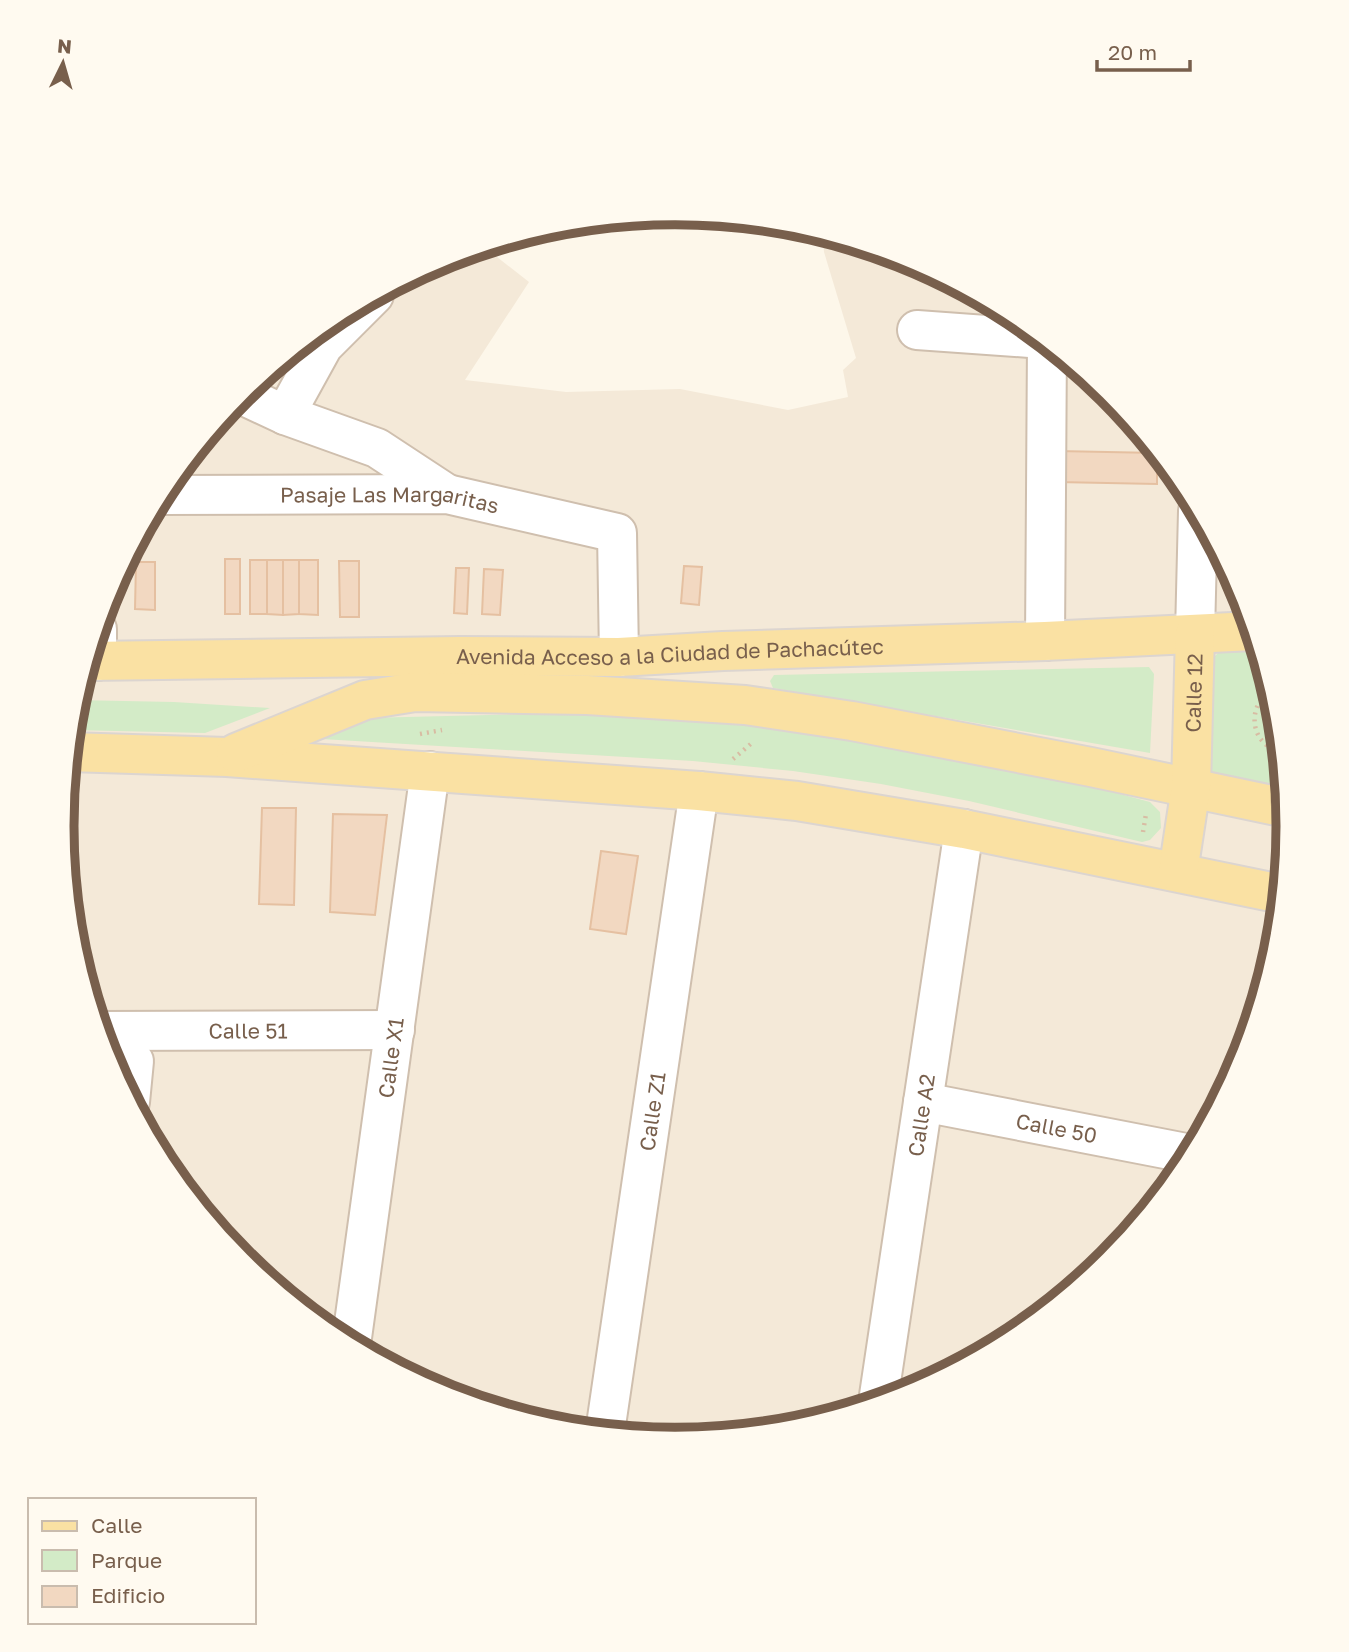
<svg xmlns="http://www.w3.org/2000/svg" width="1349" height="1652" font-family="'Golos Text',sans-serif">
<rect width="100%" height="100%" fill="#fdf7ea"/>
<!-- residential -->
<polygon fill="#f4e9d8" points="822,233 910,260 1016,316 1108,393 1185,486 1241,592 1276,707 1288,826 1276,946 1241,1061 1184,1167 1108,1260 1015,1336 909,1393 794,1428 674,1439 554,1427 439,1392 333,1336 241,1259 164,1166 108,1060 73,945 61,826 73,706 108,591 165,485 241,392 334,316 440,259 483,246 529,282 465,380 566,392 680,389 788,410 848,397 843,370 856,358 824,252"/>
<!-- green -->
<g fill="#d3ebc7">
<polygon points="1259,650 1276,707 1285,795 1218,781 1205,766 1211,660 1219,652"/>
<polygon points="1149,667 1154,674 1150,753 773,688 770,681 774,675"/>
<polygon points="75,700 174,702 270,708 205,733 71,730"/>
<polygon points="529,714 622,716 715,721 803,730 1064,779 1150,802 1160,812 1161,828 1150,840 1142,842 969,801 881,784 793,771 693,761 305,738 364,718"/>
</g>
<!-- building -->
<g fill="#f2d8c1" stroke="#e5c0a1" stroke-width="2">
<polygon points="1057,451 1157,453 1157,484 1057,482"/>
<rect x="225" y="559" width="15" height="55"/>
<rect x="250" y="560" width="17" height="54"/>
<polygon points="267,560 283,560 283,615 267,614"/>
<polygon points="283,560 299,560 299,614 283,615"/>
<polygon points="299,560 318,560 318,615 299,614"/>
<polygon points="339,561 359,561 359,617 340,617"/>
<polygon points="136,562 155,562 155,610 135,609"/>
<polygon points="684,566 702,567 699,605 681,603"/>
<polygon points="456,568 469,568 467,614 454,613"/>
<polygon points="484,569 503,570 500,615 482,614"/>
<polygon points="262,808 296,808 294,905 259,904"/>
<polygon points="333,814 387,815 375,915 330,912"/>
<polygon points="601,851 638,856 626,934 590,929"/>
</g>
<g fill="none" stroke-linecap="round" stroke-linejoin="round">
<!-- minor casing -->
<g stroke="#cfbfae" stroke-width="42">
<g id="minor">
<polyline points="917,330 1043,339"/>
<polyline points="240,394 285,415 377,448 447,494"/>
<polyline points="285,415 323,346 374,295"/>
<path id="s1" d="M 159,495 L 447,494 L 617,533 L 619,657"/>
<polyline points="97,629 97,661"/>
<polyline points="1195,634 1198,511"/>
<polyline points="1045,641 1047,342"/>
<path id="s2" d="M 99,1031 L 395,1030"/>
<polyline points="130,1102 134,1061"/>
<path id="s3" d="M 923,1102 L 1191,1154"/>
<path id="s4" d="M 351,1345 L 430,771"/>
<path id="s5" d="M 878,1402 L 964,829"/>
<path id="s6" d="M 605,1432 L 699,791"/>
</g>
</g>
<!-- major casing -->
<g stroke="#dcd5d0" stroke-width="42">
<g id="major">
<path id="s7" d="M 87,661 L 460,656 L 619,657 L 723,651 L 1045,641 L 1253,631"/>
<polyline points="69,752 227,757 699,791 797,801 964,829 1281,894"/>
<polyline points="236,753 365,700 415,692 587,695 745,705 852,721 1091,767 1286,808"/>
<path id="s8" d="M 1178,872 L 1191,787 L 1195,634"/>
</g>
</g>
<!-- path -->
<g stroke="#d8bca3" stroke-width="4.5" stroke-dasharray="2 5" stroke-linecap="butt">
<path d="M 1271,690 C 1246,706 1250,745 1280,751"/>
<polyline points="73,705 85,718"/>
<polyline points="420,734 442,730"/>
<polyline points="733,759 753,742"/>
<polyline points="1143,832 1146,814"/>
</g>
<!-- minor -->
<use href="#minor" stroke="#fff" stroke-width="38"/>
<!-- major -->
<use href="#major" stroke="#fae1a3" stroke-width="38"/>
</g>
<g text-anchor="middle" dominant-baseline="central" stroke-width="6" stroke-linejoin="round" paint-order="stroke">
<!-- street labels -->
<g font-size="21" fill="#785f4c" stroke="#fffaf0">
<text stroke="none"><textPath href="#s1" startOffset="231">Pasaje Las Margaritas</textPath></text>
<text stroke="none"><textPath href="#s7" startOffset="583">Avenida Acceso a la Ciudad de Pachacútec</textPath></text>
<text stroke="none"><textPath href="#s8" startOffset="180">Calle 12</textPath></text>
<text stroke="none"><textPath href="#s2" startOffset="149">Calle 51</textPath></text>
<text stroke="none"><textPath href="#s4" startOffset="290">Calle X1</textPath></text>
<text stroke="none"><textPath href="#s6" startOffset="324">Calle Z1</textPath></text>
<text stroke="none"><textPath href="#s5" startOffset="290">Calle A2</textPath></text>
<text stroke="none"><textPath href="#s3" startOffset="136">Calle 50</textPath></text>
</g>
</g>
<!-- crop -->
<path d="M0 0H1349V1652H0ZM74 826a601 601 0 1 1 1202 0a601 601 0 1 1-1202 0Z" fill="#fffaf0" fill-rule="evenodd"/>
<path fill="none" stroke="#785f4c" stroke-width="9" d="M74 826a601 601 0 1 1 1202 0a601 601 0 1 1-1202 0Z"/>
<!-- legend -->
<rect x="28" y="1498" width="228" height="126" fill="#fffaf0" stroke="#c9bcae" stroke-width="2"/>
<rect x="42" y="1521" width="35" height="10" fill="#fae1a3" stroke="#c9bcae" stroke-width="2"/>
<text x="91" y="1533" font-size="21" fill="#785f4c">Calle</text>
<rect x="42" y="1550" width="35" height="21" fill="#d3ebc7" stroke="#c9bcae" stroke-width="2"/>
<text x="91" y="1568" font-size="21" fill="#785f4c">Parque</text>
<rect x="42" y="1586" width="35" height="21" fill="#f2d8c1" stroke="#c9bcae" stroke-width="2"/>
<text x="91" y="1603" font-size="21" fill="#785f4c">Edificio</text>
<!-- north arrow -->
<g transform="translate(63 63) rotate(5)" stroke="#fffaf0" stroke-width="5" paint-order="stroke">
<path d="M0-5L12 26L0 18L-12 26Z" fill="#785f4c"/>
<text y="-10" font-size="19" font-weight="bold" text-anchor="middle" fill="#785f4c">N</text>
</g>
<!-- scale -->
<path d="M1097 60v10h93v-10" fill="none" stroke="#785f4c" stroke-width="3.5"/>
<text x="1108" y="60" font-size="21" fill="#785f4c" stroke="#fffaf0" stroke-width="5" paint-order="stroke">20 m</text>
</svg>
